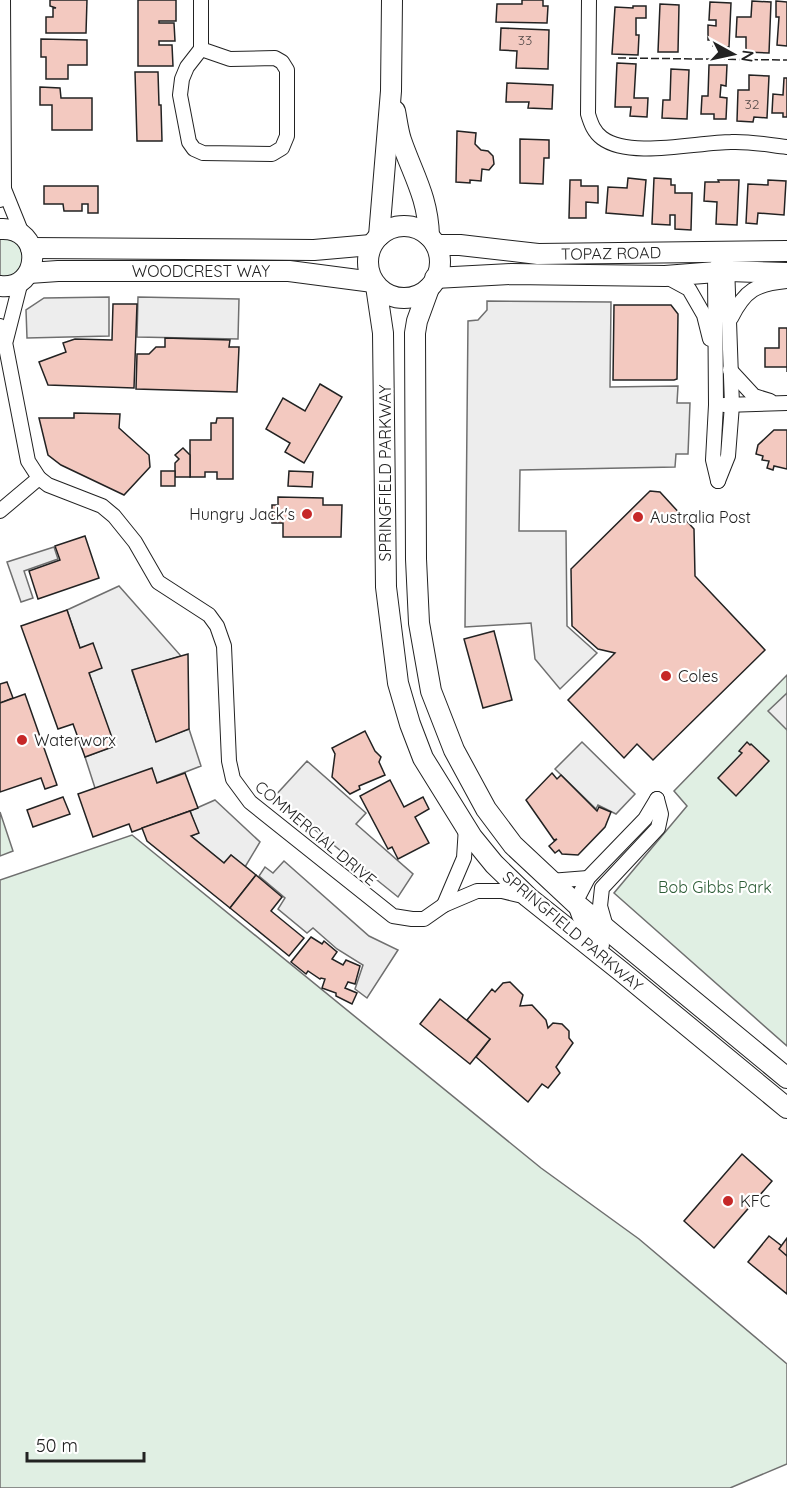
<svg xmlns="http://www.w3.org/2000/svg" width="787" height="1488" font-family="Quicksand,sans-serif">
<rect width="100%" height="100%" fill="#fff"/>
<!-- green -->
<g fill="#e0efe3" stroke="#6f6f6f" stroke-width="1.5">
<polygon points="0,237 16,240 26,259 14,277 0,279"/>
<polygon points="787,675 787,1046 614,893 687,806 674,791"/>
<polygon points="0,812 13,851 0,856"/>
<polygon points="132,835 541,1168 639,1239 787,1364 787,1464 730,1488 0,1488 0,880"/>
</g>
<!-- parking -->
<g fill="#ededed" stroke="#6f6f6f" stroke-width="1.5">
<polygon points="109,297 109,336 27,338 26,310 44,298"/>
<polygon points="138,297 239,299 238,339 137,337"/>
<polygon points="487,301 611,302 610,387 678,386 677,403 690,403 688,454 676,454 675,467 520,470 519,531 566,531 567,626 597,653 560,689 535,659 531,623 465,627 468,321 478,320 487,310"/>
<polygon points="54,547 58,559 24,571 33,598 21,602 7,562"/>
<polygon points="119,586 181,656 132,671 156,741 189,729 201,766 157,783 95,788 85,757 114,746 89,673 93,644 80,648 67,610"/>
<polygon points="787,693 787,730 768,711"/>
<polygon points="582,742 635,794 616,814 598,805 596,809 555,769"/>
<polygon points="307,761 366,813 356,824 413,874 398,897 274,797"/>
<polygon points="215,800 260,842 245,867 231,855 224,863 191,836 198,833 190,811"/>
<polygon points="284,861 369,936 398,950 367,998 355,989 363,965 337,949 313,928 307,933 278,909 285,898 259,876 265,867 273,873"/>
</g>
<!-- building -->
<g fill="#f3c9c0" stroke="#222" stroke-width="1.5">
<polygon points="50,0 87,0 86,33 46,33 46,17 53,17 53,8 56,8 50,6"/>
<polygon points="138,0 176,0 176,21 159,21 159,23 174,23 175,41 159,41 159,45 172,45 173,66 138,66"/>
<polygon points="522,0 543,0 543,6 548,6 547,23 496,22 497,4 522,4"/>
<polygon points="752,1 771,2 769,53 746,52 746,37 736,37 737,17 751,17"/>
<polygon points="776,1 787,2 787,46 777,45 779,17 776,17"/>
<polygon points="710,2 731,3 729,47 713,46 713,40 708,40 708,25 716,26 716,20 709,20"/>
<polygon points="660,4 679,5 678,52 658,52"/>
<polygon points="633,6 646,6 646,18 636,18 636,35 639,35 638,55 612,54 615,7 633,8"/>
<polygon points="501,28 549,30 548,69 516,68 517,51 500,50"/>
<polygon points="41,39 87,40 87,65 68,65 68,79 46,79 46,57 41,57"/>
<polygon points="617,63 636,64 634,98 648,98 647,117 630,116 631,107 615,107"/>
<polygon points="709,65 727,65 726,86 721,85 720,97 727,98 726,119 714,119 714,114 701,114 702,96 708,96"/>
<polygon points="671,69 689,70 687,119 662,118 663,100 670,100"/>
<polygon points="135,72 158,72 159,105 161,105 162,141 137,141"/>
<polygon points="749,75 769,76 767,118 754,117 753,122 737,121 738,90 749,90"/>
<polygon points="784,78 787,78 787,117 783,117 783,113 772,113 773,94 783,95"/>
<polygon points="507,83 553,85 552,109 528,108 529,102 506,102"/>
<polygon points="40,87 60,88 61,98 92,98 92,130 52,130 52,105 40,105"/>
<polygon points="457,131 476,133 475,144 481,150 488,151 493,156 494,164 489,170 482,169 481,181 470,180 470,183 456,182"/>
<polygon points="520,139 549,140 549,158 544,158 543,184 520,183"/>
<polygon points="628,178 646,180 643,216 606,213 608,187 627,188"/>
<polygon points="654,178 671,179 671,185 675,185 675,193 692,193 691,230 675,229 675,215 670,215 670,225 652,224"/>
<polygon points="570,180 581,180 581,186 598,186 598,203 586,202 586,218 569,218"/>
<polygon points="718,180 739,180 737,225 716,224 717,202 704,201 705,182 719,182"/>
<polygon points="768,180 786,181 784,215 758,213 757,224 746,223 748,184 768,185"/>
<polygon points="44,186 98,186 98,213 88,213 88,204 82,204 82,211 64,211 63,204 44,204"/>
<polygon points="113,304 137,304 134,388 48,385 39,362 66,352 63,343 75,339 112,340"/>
<polygon points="614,305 671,305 678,314 677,379 674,380 613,380"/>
<polygon points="779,328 787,328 787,372 787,367 765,367 765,348 779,348"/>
<polygon points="165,338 230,340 229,347 239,347 237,392 136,389 137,354 149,354 156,347 165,347"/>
<polygon points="320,384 342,397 304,463 285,452 290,443 266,429 283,398 305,411"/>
<polygon points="74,413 120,414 119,428 149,455 150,467 124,495 61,465 48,455 39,418 74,418"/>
<polygon points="217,418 233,418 233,479 217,479 217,472 205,472 205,477 190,477 190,440 211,440 211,423 216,423"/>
<polygon points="774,430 787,430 787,469 774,466 773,470 767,468 769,461 762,460 763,456 756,454 758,445"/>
<polygon points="183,448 190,455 190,477 175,477 175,463 179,459 175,455"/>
<rect x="161" y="471" width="14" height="15"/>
<polygon points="289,471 313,472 312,487 288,486"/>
<polygon points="650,491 660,492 694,529 695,576 765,650 653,760 637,744 624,758 568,700 615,653 598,649 572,626 571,569"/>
<polygon points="278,497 323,498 323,505 342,505 341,537 283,537 283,523 272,523 272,505 278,505"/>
<polygon points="85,536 99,578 38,599 29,571 60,560 55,546"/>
<polygon points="67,610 80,648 93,643 102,668 89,673 115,746 85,757 73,724 58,729 21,626"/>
<polygon points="494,631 512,700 483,708 464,639"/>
<polygon points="188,654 189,729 156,742 132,670"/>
<polygon points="7,682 13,698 0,703 0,684"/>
<polygon points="25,694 57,785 45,789 41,778 0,792 0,703"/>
<polygon points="365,731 375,751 381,757 379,762 385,775 359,786 360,789 350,794 332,777 335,754 332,748"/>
<polygon points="747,742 750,745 751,744 769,761 736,796 718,778 742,753 739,751"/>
<polygon points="152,768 157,783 185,773 198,808 132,832 129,824 93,837 78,794"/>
<polygon points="552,773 557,779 561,775 597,811 599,807 611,812 605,827 578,855 562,854 559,850 555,853 549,846 557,839 554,840 526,800"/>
<polygon points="390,780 404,807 423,797 429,809 415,817 429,843 398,859 392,847 388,849 360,796"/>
<polygon points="63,797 70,814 33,827 27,810"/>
<polygon points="190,811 199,833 191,836 224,863 231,855 256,875 230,908 147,841 142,828"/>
<polygon points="256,875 282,897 271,911 304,938 289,956 230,908"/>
<polygon points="311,937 322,944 324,941 337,952 332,959 343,965 346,960 360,966 355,984 348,982 345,988 357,993 352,1004 336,996 336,993 322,988 325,979 321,978 320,979 308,971 306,974 291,962"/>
<polygon points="510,982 523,995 520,1006 532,1005 546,1020 548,1028 553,1023 562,1024 569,1031 569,1038 573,1043 556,1067 560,1073 548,1088 542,1084 528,1102 476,1057 490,1039 467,1020 492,989 495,992 503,983"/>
<polygon points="440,999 490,1039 470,1064 420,1024"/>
<polygon points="742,1154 772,1181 714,1248 684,1221"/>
<polygon points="769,1236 787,1250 787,1294 748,1262"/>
<polygon points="787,1238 787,1256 779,1249"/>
</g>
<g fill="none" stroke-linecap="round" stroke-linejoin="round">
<!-- street casing -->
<g stroke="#222" stroke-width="16">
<g id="street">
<path d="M 589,0 L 588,114 C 591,124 594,132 602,138 C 630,159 697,142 731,142 C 749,141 769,145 787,147"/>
<polyline points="201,49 230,59 275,58 282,62 287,70 287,136 282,148 272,154 203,153 194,149 189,142 180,95 182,79 187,67 201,49 201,0"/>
<polyline points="4,189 23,236"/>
<polyline points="0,200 4,189 3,0"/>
<polyline points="665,276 689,289 704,315 710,339"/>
<path d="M 731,318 C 745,290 756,284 787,281"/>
<polyline points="0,326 5,342 28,461 39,478 48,485 102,506 114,516 135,542 158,582 209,615 217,626 224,646 229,761 233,779 250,802 393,916 412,919 424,919 444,905 477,891 502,891 527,897"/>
<polyline points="6,340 21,281"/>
<polyline points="730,370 754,396 770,401"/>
<polyline points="724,405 787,403"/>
<polyline points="718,481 728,456 732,405 727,265"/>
<polyline points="718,481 713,460 716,405 715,272 718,264"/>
<polyline points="0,511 39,478"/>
<polyline points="550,881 588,878"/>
<polyline points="444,905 464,858 466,827"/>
<polyline points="606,927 600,906 602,888 658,828 661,814 657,799"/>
<path d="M 602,945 C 588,934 579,921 575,903 L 588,878 L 645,819 L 657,799"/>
</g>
</g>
<!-- secondary casing -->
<g stroke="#222" stroke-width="22">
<g id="secondary">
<path d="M 395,111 C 397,121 398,131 401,140 C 413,175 428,197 429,236"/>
<circle cx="404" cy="262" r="36"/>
<path d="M 0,229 C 45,226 41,291 0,286"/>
<polyline points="379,236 391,91 392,0"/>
<polyline points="436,245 460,245 538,254 787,251"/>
<polyline points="31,248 314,250 371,245"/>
<polyline points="29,273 58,271 289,271 373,282"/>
<polyline points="435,278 511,274 665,276 729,271 787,273"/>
<polyline points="376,286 383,333 386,587 398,683 410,724 423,758 472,837 494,864 528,897 622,972 787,1108"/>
<polyline points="429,288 417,321 415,333 416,559 419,623 431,691 454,750 486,809 513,845 575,903 787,1078"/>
</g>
</g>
<!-- street -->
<use href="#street" stroke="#fff" stroke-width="14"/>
<!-- secondary -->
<use href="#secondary" stroke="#fff" stroke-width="20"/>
<!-- fence -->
<polyline stroke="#222" stroke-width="1.5" stroke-dasharray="8 3" stroke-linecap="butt" points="618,58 787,60"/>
</g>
<!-- markers -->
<g fill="#c62828" stroke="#fff" stroke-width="2">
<circle cx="307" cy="514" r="6"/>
<circle cx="638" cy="517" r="6"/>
<circle cx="666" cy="676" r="6"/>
<circle cx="22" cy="740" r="6"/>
<circle cx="728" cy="1201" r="6"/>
</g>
<g text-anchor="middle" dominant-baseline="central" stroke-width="4.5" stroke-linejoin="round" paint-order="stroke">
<!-- number labels -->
<g font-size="14" fill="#564c4a">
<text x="525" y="40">33</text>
<text x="752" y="104">32</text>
</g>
<!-- street labels -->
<g font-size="16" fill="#222" stroke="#fff">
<text transform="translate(611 253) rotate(-1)">TOPAZ ROAD</text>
<text x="201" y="271">WOODCREST WAY</text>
<text transform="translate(385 473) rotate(-90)">SPRINGFIELD PARKWAY</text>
<text transform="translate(316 833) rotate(40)">COMMERCIAL DRIVE</text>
<text transform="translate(573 931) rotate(40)">SPRINGFIELD PARKWAY</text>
</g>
<!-- poi labels -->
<g font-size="16" fill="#222" stroke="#fff" text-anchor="start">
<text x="295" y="514" text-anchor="end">Hungry Jack's</text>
<text x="650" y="517">Australia Post</text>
<text x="678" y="676">Coles</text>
<text x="34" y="740">Waterworx</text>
<text x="740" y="1201">KFC</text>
</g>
<!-- park labels -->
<g font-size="16" fill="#2f5e38" stroke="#fff">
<text x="715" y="887">Bob Gibbs Park</text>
</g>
</g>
<!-- north arrow -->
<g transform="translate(733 54) rotate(98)" stroke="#ffffff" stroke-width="4.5" paint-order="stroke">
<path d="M0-4.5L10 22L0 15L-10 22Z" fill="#222222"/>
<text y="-9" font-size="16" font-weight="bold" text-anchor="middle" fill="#222222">N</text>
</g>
<!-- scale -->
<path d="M27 1452v9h117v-9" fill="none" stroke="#222222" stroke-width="3"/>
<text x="36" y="1452" font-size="18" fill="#222222" stroke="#ffffff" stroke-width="4.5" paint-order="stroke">50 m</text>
</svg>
